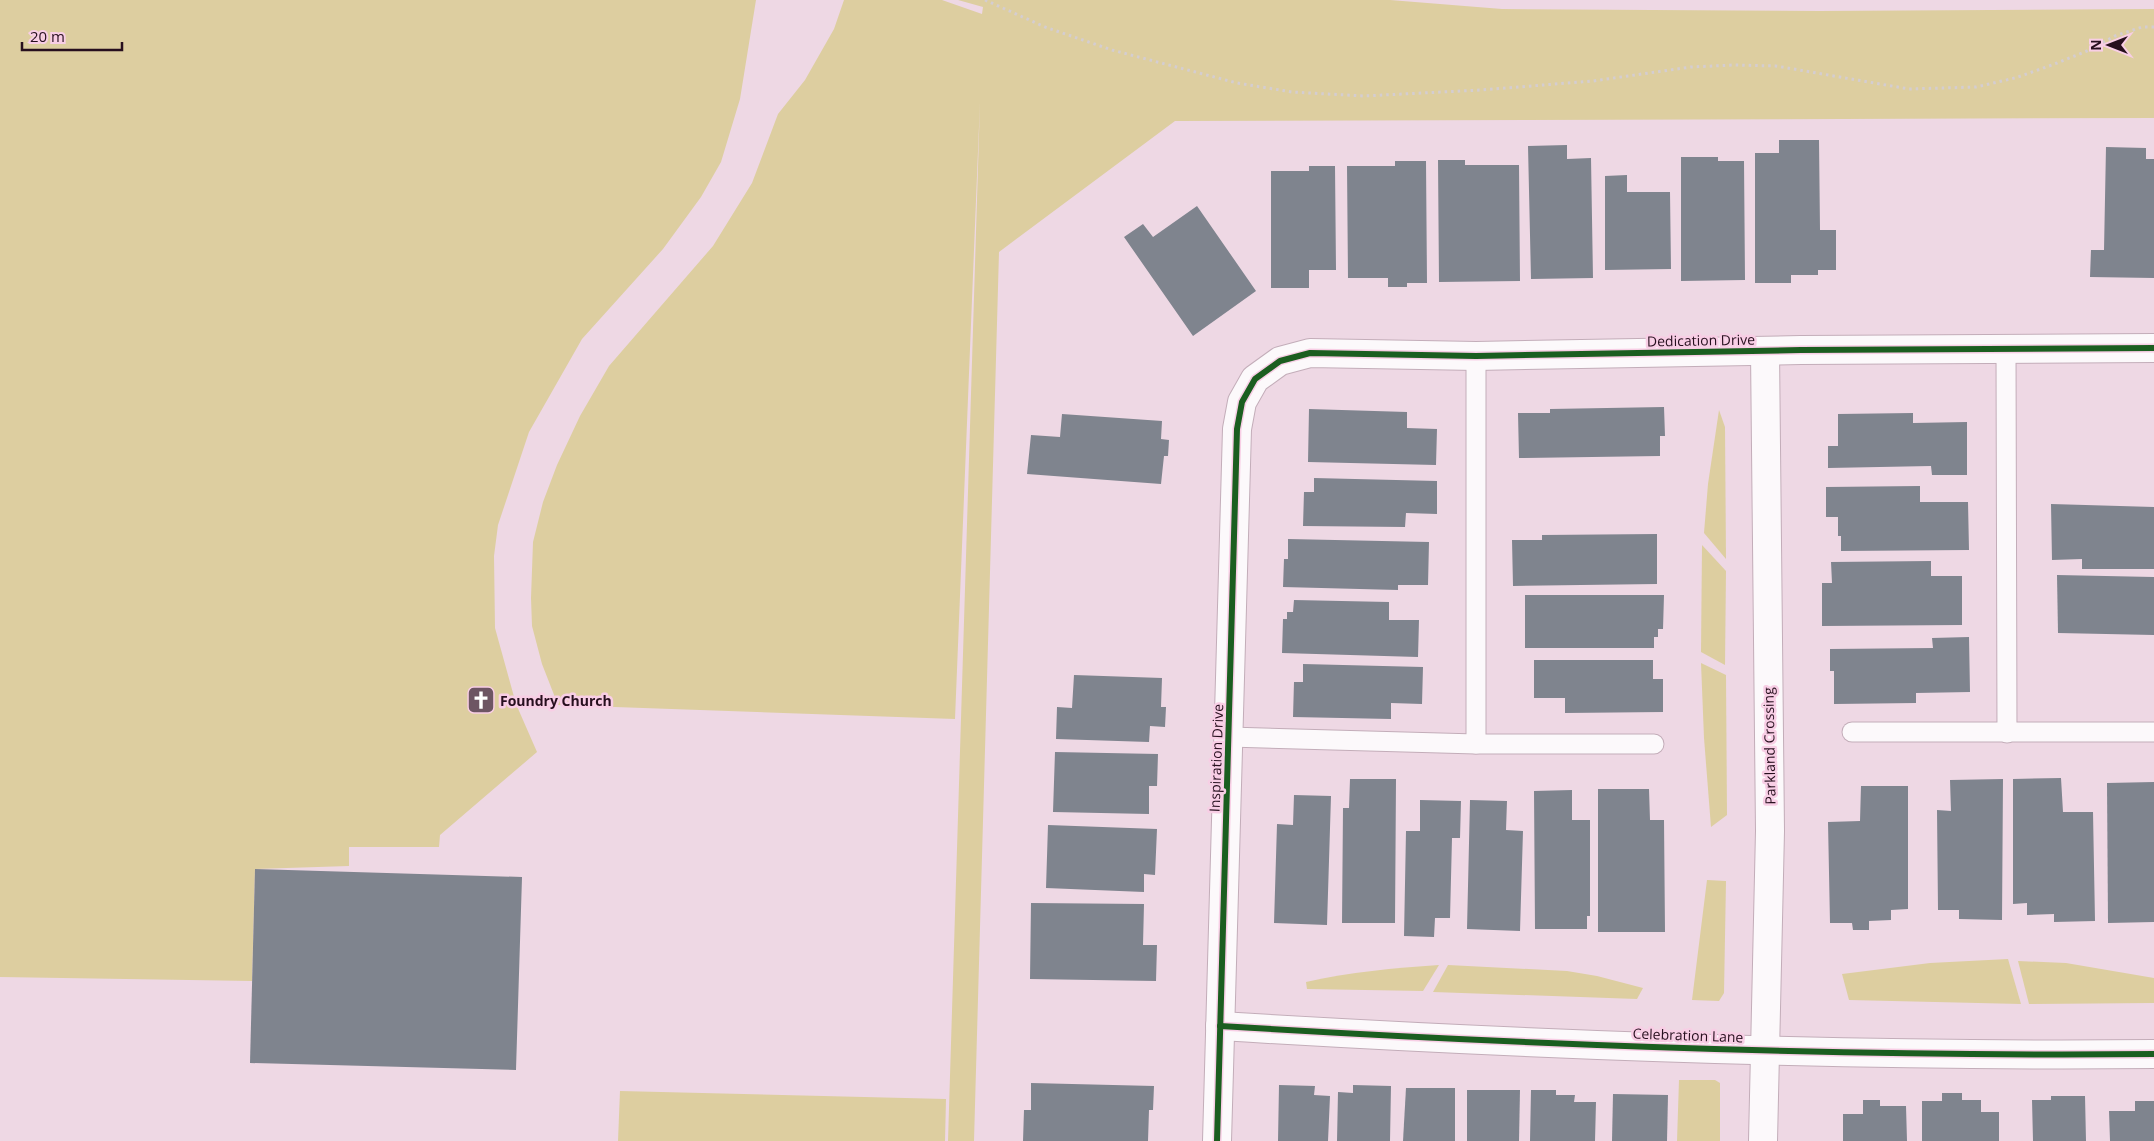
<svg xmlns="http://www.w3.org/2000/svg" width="2154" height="1141" font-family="'Open Sans',sans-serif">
<rect width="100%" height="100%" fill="#eed8e4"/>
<!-- green -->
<g fill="#ddcea0">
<polygon points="0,0 756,0 740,99 721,162 701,197 663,249 582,339 529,432 498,525 494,556 495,628 516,704 537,752 440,835 439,847 349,847 349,866 255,869 252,981 0,977"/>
<polygon points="844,0 942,0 982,14 983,7 958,0 1390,0 1502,9 1819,11 2154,9 2154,118 1175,121 999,252 974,1141 948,1141 980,102 955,719 558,705 542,664 532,626 531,598 533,542 543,502 557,465 580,416 609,366 713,246 752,183 778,114 805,80 834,29"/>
<polygon points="1719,410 1725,427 1726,559 1704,533 1708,484"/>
<polygon points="1702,545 1726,571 1725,665 1701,652"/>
<polygon points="1701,663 1726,675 1727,815 1711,827 1704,738"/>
<polygon points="1707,880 1726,881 1724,993 1719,1001 1692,1000"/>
<polygon points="2008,959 2021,1004 1849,1000 1842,974 1930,963"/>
<polygon points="2018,961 2066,963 2154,978 2154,1003 2029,1004"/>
<path d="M 1439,965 L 1423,991 L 1307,989 L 1306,982 C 1350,972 1394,968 1439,965 Z"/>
<polygon points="1448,965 1567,971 1597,976 1643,988 1637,999 1433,992"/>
<polygon points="1679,1080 1715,1080 1720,1083 1720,1141 1677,1141"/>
<polygon points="620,1091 946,1099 945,1141 618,1141"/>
</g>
<!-- building -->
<g fill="#7f848e">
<polygon points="1779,140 1819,140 1820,230 1836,230 1836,270 1818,270 1818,275 1791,275 1791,283 1755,283 1755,153 1779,153"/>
<polygon points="1567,145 1567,159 1591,158 1593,278 1531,279 1528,146"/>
<polygon points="2106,147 2146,148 2146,159 2154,159 2154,278 2090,277 2091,250 2104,250"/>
<polygon points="1681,157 1718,157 1718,161 1744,161 1745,280 1681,281"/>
<polygon points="1438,160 1465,160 1465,165 1519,165 1520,281 1439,282"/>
<polygon points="1395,161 1426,161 1427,283 1407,283 1407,287 1388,287 1388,278 1348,278 1347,166 1395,166"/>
<polygon points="1309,166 1335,166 1336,270 1309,270 1309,288 1271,288 1271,171 1309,171"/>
<polygon points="1627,175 1627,192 1670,192 1671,269 1605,270 1605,176"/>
<polygon points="1197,206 1256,291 1193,336 1124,237 1143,224 1153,237"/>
<polygon points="1664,407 1665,436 1660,436 1660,456 1519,458 1518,413 1550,413 1550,409"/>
<polygon points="1309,409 1407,412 1407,428 1437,429 1436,465 1308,462"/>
<polygon points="1913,413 1913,423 1967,422 1967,475 1932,475 1931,466 1828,468 1828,446 1838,446 1838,414"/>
<polygon points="1062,414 1162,421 1161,439 1169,440 1168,456 1164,456 1161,484 1027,474 1031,435 1060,437"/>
<polygon points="1314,478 1437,481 1437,514 1406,513 1405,527 1303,526 1304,492 1314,492"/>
<polygon points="1920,486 1920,502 1968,502 1969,550 1841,551 1841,536 1838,536 1838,517 1826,517 1826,487"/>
<polygon points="2051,504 2154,507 2154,569 2082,569 2082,559 2052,560"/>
<polygon points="1657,534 1657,584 1513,586 1512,540 1542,540 1542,535"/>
<polygon points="1288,539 1429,542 1428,585 1398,585 1398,590 1283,587 1284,559 1288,559"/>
<polygon points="1931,561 1931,576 1962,576 1962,625 1822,626 1822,583 1832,583 1831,562"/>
<polygon points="2057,575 2154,577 2154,635 2058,633"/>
<polygon points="1525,595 1664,595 1663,629 1658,629 1658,637 1654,637 1654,648 1525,648"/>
<polygon points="1294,600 1389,602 1389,620 1419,620 1418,657 1282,653 1283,619 1287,619 1287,612 1293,612"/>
<polygon points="1969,637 1970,692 1916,693 1916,703 1834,704 1834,671 1830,671 1830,649 1933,648 1932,638"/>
<polygon points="1534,660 1653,660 1653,679 1663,679 1663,712 1565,713 1565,698 1534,698"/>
<polygon points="1303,664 1423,667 1422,704 1391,703 1391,719 1293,717 1294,682 1303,682"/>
<polygon points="1074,675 1162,678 1161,707 1166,707 1165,727 1150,726 1149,742 1056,739 1057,707 1072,708"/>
<polygon points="1055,752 1158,754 1157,786 1149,786 1149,814 1053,812"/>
<polygon points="2061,778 2063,812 2093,812 2095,921 2054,922 2054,914 2027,915 2027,903 2013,904 2013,779"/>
<polygon points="1350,779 1396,779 1395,923 1342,923 1343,808 1349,808"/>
<polygon points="2003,779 2002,920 1959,919 1959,910 1938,910 1937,810 1951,811 1950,780"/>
<polygon points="2154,782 2154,922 2108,923 2107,783"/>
<polygon points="1861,786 1908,786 1908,909 1891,910 1891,920 1869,921 1869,930 1853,930 1852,923 1830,923 1828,822 1860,821"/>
<polygon points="1598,789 1649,789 1650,820 1664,820 1665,932 1598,932"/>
<polygon points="1572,790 1572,820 1590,820 1590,916 1587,916 1587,929 1535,929 1534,791"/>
<polygon points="1294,795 1331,796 1327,925 1274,923 1277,824 1293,825"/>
<polygon points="1420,800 1461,801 1460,838 1452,838 1450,918 1435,918 1434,937 1404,936 1406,831 1420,831"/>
<polygon points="1470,800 1507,801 1506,830 1523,831 1520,931 1467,929"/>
<polygon points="1048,825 1157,829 1155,875 1144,874 1144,892 1046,888"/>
<polygon points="255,869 522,877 516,1070 250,1063"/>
<polygon points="1031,903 1144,904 1143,945 1157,945 1156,981 1030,979"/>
<polygon points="1031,1083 1154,1086 1153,1110 1149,1110 1148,1141 1023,1141 1024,1110 1031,1110"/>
<polygon points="1279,1085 1315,1086 1314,1095 1330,1096 1328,1141 1278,1141"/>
<polygon points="1353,1085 1391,1086 1390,1141 1337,1141 1338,1092 1353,1093"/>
<polygon points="1406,1088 1455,1088 1455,1141 1403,1141"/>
<polygon points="1467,1090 1520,1090 1519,1141 1467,1141"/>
<polygon points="1531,1090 1556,1090 1556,1095 1575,1095 1574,1102 1596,1102 1595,1141 1530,1141"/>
<polygon points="1942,1093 1962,1093 1962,1100 1981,1100 1981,1112 1999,1112 1999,1141 1922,1141 1922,1101 1942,1101"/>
<polygon points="1613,1094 1668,1095 1667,1141 1612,1141"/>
<polygon points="2051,1096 2085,1096 2086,1141 2033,1141 2032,1100 2051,1100"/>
<polygon points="1863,1100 1880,1100 1880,1106 1906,1106 1907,1141 1843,1141 1843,1114 1863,1114"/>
<polygon points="2135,1101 2154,1101 2154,1141 2110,1141 2109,1111 2135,1111"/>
</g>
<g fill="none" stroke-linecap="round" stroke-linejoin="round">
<!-- service casing -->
<g stroke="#c3adb9" stroke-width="21">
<g id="service">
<polyline points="2006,350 2007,733"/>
<polyline points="1852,732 2154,732"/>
<polyline points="1229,737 1476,744 1654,744"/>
<polyline points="1476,744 1476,356"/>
</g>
</g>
<!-- minor casing -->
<g stroke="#c3adb9" stroke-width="30">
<g id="minor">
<path d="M 1220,1026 C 1531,1045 1843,1057 2154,1054"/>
<polyline points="1217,1141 1237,429 1242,402 1255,379 1280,361 1310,353 1476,356 1801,350 2154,348"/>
<polyline points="1763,1141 1770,831 1765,351"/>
</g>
</g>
<!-- path -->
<polyline stroke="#d4cdd1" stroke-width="3" stroke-dasharray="2.5 4" stroke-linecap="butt" points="985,0 1045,27 1112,50 1237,83 1292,92 1364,96 1481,90 1593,81 1691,67 1734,65 1776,66 1909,89 1976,87 2015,78 2052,65 2087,51 2115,36 2142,27 2154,27"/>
<!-- service -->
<use href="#service" stroke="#fcf9fb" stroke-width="19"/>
<!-- minor -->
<use href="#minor" stroke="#fcf9fb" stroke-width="28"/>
<!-- cycleway casing -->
<g stroke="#f8cee5" stroke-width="9">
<g id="cycleway">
<path d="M 1220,1026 C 1531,1045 1843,1057 2154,1054"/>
<polyline points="1217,1141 1237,429 1242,402 1255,379 1280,361 1310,353 1476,356 1801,350 2154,348"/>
</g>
</g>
<!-- cycleway -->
<use href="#cycleway" stroke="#1b5e20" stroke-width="6"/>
</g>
<!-- icons -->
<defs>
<g id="church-square" transform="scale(1.4375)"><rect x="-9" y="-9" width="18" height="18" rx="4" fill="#6d5563" stroke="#f8cee5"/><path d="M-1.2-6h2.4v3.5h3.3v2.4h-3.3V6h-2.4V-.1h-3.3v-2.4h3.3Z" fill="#fff"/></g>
</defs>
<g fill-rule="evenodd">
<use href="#church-square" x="481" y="700"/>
</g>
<g text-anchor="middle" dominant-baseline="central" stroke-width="5" stroke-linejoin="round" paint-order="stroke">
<!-- street labels -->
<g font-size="14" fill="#270f1e" stroke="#f8cee5">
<text transform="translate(1701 340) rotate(-1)">Dedication Drive</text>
<text transform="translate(1769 746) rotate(-91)">Parkland Crossing</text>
<text transform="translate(1216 758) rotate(-88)">Inspiration Drive</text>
<text transform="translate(1688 1035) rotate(2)">Celebration Lane</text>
</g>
<!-- poi labels -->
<g font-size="14" font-weight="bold" fill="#270f1e" stroke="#f8cee5" text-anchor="start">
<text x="500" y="700">Foundry Church</text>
</g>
</g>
<!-- north arrow -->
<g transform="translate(2109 45) rotate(270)" stroke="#f8cee5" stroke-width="4" paint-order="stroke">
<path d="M0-4L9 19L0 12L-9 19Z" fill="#270f1e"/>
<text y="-8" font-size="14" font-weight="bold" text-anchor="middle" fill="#270f1e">N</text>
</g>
<!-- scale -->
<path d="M22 42v8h100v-8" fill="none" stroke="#270f1e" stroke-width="2.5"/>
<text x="30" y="42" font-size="15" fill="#270f1e" stroke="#f8cee5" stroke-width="4" paint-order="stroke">20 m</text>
</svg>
